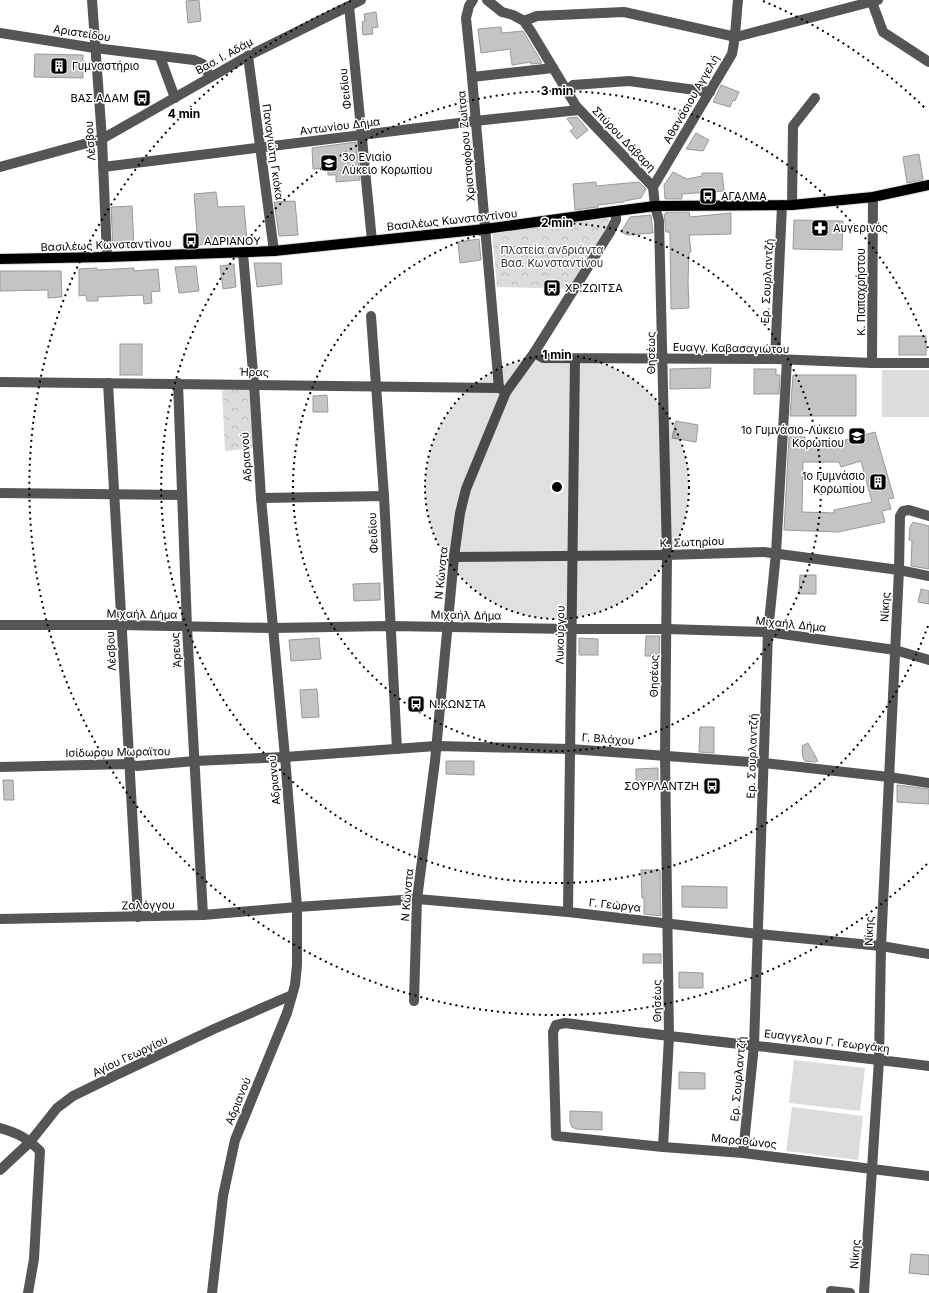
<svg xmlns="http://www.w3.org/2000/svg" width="929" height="1293" font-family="Inter,sans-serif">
<defs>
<pattern id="forest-crowns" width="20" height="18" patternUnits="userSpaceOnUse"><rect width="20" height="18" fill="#dcdcdc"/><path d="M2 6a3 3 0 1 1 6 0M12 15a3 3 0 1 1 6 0" fill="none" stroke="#bbb"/></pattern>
</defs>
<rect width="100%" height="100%" fill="#fff"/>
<!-- forest -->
<g fill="url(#forest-crowns)">
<polygon points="603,216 610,220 609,228 570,289 497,287 492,232"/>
<polygon points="222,390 249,390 254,448 225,451"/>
</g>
<!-- pitch -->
<g fill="#dcdcdc">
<rect x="882" y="370" width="47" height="47"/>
<polygon points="794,1060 865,1068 860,1111 789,1103"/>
<polygon points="792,1107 863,1116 858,1160 786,1151"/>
</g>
<!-- building -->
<g fill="#c4c4c4" stroke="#999" fill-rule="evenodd">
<polygon points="199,0 201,21 188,23 186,1"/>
<polygon points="376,12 378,27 372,28 373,34 363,35 362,26 363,26 362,22 365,21 364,14"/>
<polygon points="501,27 502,33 523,31 542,63 531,64 531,62 512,65 510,49 481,53 478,29"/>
<polygon points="35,54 83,55 83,78 34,77"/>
<polygon points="721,85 739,92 735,101 733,100 730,107 713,102"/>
<polygon points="577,117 588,130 577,139 570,131 574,128 567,119 568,118"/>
<polygon points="696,133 709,140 703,151 686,149"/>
<polygon points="356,142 360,180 336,182 336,175 328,175 328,168 313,169 312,148"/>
<polygon points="919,154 923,180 907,183 903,157"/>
<polygon points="673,172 687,179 702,176 702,173 722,173 724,191 682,194 682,199 665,199 664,185"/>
<polygon points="596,182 596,186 639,182 646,189 641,198 624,201 624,202 598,205 598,207 575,210 573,184"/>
<polygon points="216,192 218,207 244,206 247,240 222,241 222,243 198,245 194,194"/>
<polygon points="295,201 298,235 279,236 274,202"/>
<polygon points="132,206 134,247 113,248 111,207"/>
<polygon points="666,212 689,212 690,217 731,213 731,234 689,235 691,252 689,252 688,282 689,308 671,309 670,233 669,232 666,232 664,214 666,214"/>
<polygon points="651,215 653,233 628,235 621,232 630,217"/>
<polygon points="794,220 843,221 842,250 793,249"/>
<polygon points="479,239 481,260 460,263 458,242"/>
<polygon points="254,263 281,263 282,284 257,287"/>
<polygon points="234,264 236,287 223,289 220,266"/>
<polygon points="196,266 199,291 179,293 175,267"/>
<polygon points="97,268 97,270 134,268 134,271 158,269 160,291 151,292 152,303 144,304 143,295 98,297 98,301 87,301 86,295 79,296 79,269"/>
<polygon points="0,271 61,271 62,297 48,298 48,290 0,291"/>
<rect x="899" y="336" width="27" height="19"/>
<rect x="120" y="344" width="22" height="31"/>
<polygon points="711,368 710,388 670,389 670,369"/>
<polygon points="754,369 776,369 776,375 780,375 779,394 754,394"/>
<polygon points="793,375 856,375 856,416 790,416"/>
<polygon points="327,395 328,412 313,412 313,396"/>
<polygon points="676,421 698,425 696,442 672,438"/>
<path d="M 875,432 L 894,498 L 888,499 L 891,509 L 882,511 L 885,522 L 838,532 L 784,530 L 789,437 L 805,437 L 805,444 L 846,444 L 845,440 ZM 861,461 L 872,502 L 834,510 L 834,513 L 802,512 L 803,462 L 839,462 L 841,467 Z"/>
<polygon points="913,522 929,526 929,569 911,566 912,541 909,540 910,527"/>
<polygon points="800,575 816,575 816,594 799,594"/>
<polygon points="380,583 380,600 354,601 353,584"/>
<polygon points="921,589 929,591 929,604 918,602"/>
<polygon points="646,636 660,636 659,656 645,656"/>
<polygon points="319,638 321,659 291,661 289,640"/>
<polygon points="579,638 598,639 598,655 579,655"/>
<polygon points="317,689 319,717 302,718 300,690"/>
<polygon points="700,727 714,727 714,753 699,752"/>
<polygon points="808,743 818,761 815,762 805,761 803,758 802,746"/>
<polygon points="446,761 474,761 474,775 446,774"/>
<polygon points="658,768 658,784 636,785 636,769"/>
<polygon points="3,780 13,780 14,800 4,800"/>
<polygon points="897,785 929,789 929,804 897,802"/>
<polygon points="641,870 660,870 661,916 644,914 644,898 642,898"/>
<polygon points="682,886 727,887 727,908 682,907"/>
<rect x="643" y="954" width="18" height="9"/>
<polygon points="679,972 703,973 703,988 679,988"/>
<polygon points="679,1072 705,1073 705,1089 679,1089"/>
<polygon points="570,1111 602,1112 602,1130 576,1129 572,1127 570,1122"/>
<polygon points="911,1254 929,1255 929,1275 909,1273"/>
</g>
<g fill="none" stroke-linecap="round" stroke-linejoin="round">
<!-- major casing -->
<g stroke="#dbdbdb" stroke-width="12">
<polyline id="major" points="0,259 107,257 274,251 485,229 616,211 655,206 792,205 873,197 929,185"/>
</g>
<!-- minor -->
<g stroke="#555" stroke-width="10">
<polyline points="92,0 102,139 107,257"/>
<polyline points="473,0 469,6 466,18 472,77 499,388"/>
<polyline points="487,0 502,12 513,15 524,21 532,33 576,106 653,187"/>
<polyline points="872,2 883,32 929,62"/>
<polyline points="349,6 372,241"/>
<polyline points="524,21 537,16 624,12 736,37 878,0"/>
<polyline points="0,33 95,48 194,60 203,64 210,77"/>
<polyline points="248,56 274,251"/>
<polyline points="160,57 175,98"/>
<polyline points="472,77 553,68"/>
<polyline points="567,90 573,85 629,81 710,92"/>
<polyline points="0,167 102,139 248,56 361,0"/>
<polyline points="103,167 475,121 579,110"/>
<polyline points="792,205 793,126 815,98"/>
<polyline points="371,316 384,496 397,749"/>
<polyline points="534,353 543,358 775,359 872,363 929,363"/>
<polyline points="775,359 782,205"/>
<polyline points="872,363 873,197"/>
<polyline points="0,382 499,388 506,392"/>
<polyline points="108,383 138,917"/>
<polyline points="178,383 187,627 203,915"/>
<polyline points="0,493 182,495"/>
<polyline points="261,498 384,496"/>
<polyline points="454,557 667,555 764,552 899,570 929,576"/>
<polyline points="0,625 121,625 273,628 390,626 572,629 667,629 768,632 895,650 929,660"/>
<polyline points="0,767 129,764 137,766 195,761 285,757 436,746 570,749 764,763 889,777 929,783"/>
<polyline points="568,912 575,359"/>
<polyline points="0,919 203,915 297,907 417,899 568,912 758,934 881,946 929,954"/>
<polyline points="414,1001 417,899 435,761 454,557 460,513 466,489 506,392 534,353 610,232 616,220 616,211"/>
<path d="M 929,1066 C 808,1051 686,1039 565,1023 L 556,1025 L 553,1032 L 556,1136 L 663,1147 L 743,1153 L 929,1176"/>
<path d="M 0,1128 C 18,1133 27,1138 40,1151 L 34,1259 L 28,1293"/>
<path d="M 663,1147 L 669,1037 L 665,755 L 667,555 L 659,221 L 655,206 L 653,187 L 732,54 C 736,36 736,18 738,0"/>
<polyline points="743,1153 754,1045 768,632 776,553 787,360"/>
<polyline points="0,1170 30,1142 57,1108 73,1096 114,1076 214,1029 292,995"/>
<polyline points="831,1291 850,1293"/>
<polyline points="212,1293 223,1196 235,1140 287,1013 295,985 297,965 297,907 285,757 261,498 254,384 243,253"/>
<polyline points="864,1293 879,1060 881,946 899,570 900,516 903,511 909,510 929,516"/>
</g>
<!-- major -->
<use href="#major" stroke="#000" stroke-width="10"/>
</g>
<!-- distance rings -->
<circle cx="557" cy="487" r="132" fill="#000" fill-opacity=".12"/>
<g fill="none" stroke="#000" stroke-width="2" stroke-dasharray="2 4">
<circle cx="557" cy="487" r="132"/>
<circle cx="557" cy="487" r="264"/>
<path d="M928 626A396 396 0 1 1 928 348"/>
<path d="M927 864A528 528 0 1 1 351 1M763 1A528 528 0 0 1 927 110"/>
</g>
<!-- icons -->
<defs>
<g id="building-square" transform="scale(0.9)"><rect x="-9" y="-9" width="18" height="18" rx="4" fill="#000" stroke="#fff"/><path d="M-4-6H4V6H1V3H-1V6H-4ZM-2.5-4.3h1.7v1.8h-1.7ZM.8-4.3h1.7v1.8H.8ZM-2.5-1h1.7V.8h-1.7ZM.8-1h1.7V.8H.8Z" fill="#fff"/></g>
<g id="bus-square" transform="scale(0.9)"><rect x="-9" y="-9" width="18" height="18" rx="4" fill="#000" stroke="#fff"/><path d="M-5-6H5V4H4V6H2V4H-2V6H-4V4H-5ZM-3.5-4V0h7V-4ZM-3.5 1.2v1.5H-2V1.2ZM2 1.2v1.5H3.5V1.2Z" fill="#fff"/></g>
<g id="school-square" transform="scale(0.9)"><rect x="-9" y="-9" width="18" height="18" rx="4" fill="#000" stroke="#fff"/><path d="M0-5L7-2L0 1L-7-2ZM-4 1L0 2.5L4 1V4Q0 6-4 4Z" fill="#fff"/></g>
<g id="pharmacy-square" transform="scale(0.9)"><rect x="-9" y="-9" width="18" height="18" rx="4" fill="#000" stroke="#fff"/><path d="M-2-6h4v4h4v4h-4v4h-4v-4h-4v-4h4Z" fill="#fff"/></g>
</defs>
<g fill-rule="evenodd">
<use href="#building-square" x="59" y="66"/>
<use href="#bus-square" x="142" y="98"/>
<use href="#school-square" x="329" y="163"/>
<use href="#bus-square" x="708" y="196"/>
<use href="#pharmacy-square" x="820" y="228"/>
<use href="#bus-square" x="191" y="241"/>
<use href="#bus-square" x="552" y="288"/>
<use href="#school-square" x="857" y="436"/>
<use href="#building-square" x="878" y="482"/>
<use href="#bus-square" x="416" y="704"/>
<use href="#bus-square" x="712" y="786"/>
</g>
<g text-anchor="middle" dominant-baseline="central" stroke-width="3" stroke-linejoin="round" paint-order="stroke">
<!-- street labels -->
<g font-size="11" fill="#000" stroke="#fff">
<text transform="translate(82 33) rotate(9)">Αριστείδου</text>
<text transform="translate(224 56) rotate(-29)">Βασ. Ι. Αδάμ</text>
<text transform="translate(345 89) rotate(-96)">Φειδίου</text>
<text transform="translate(691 99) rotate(-60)">Αθανάσιου Αγγελή</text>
<text transform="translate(340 126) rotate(-7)">Αντωνίου Δήμα</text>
<text transform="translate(624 139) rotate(46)">Σπύρου Δάβαρη</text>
<text transform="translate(90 141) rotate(-94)">Λέσβου</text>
<text transform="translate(466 146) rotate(-95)">Χριστοφόρου Ζωίτσα</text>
<text transform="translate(273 152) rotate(82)">Παναγιώτη Γκιόκα</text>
<text transform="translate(452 220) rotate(-6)">Βασιλέως Κωνσταντίνου</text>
<text transform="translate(106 245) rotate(-2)">Βασιλέως Κωνσταντίνου</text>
<text transform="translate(767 281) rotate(-87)">Ερ. Σουρλαντζή</text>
<text transform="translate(861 292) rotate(-90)">Κ. Παπαχρήστου</text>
<text transform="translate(731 348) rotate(1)">Ευαγγ. Καβασαγιώτου</text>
<text transform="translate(651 353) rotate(-91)">Θησέως</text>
<text transform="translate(254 372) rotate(1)">Ήρας</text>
<text transform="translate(246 457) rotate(-94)">Αδριανού</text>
<text transform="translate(373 533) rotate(-93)">Φειδίου</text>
<text transform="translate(692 542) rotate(-2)">Κ. Σωτηρίου</text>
<text transform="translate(441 573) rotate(-84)">Ν Κώνστα</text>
<text transform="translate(885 607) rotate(-87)">Νίκης</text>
<text transform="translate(142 614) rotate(1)">Μιχαήλ Δήμα</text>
<text transform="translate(466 615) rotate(1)">Μιχαήλ Δήμα</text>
<text transform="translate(791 624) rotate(6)">Μιχαήλ Δήμα</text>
<text transform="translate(560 635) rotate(-89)">Λυκούργου</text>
<text transform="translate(176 650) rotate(-94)">Άρεως</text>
<text transform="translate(111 651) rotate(-93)">Λέσβου</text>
<text transform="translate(654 676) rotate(-89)">Θησέως</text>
<text transform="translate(608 739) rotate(4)">Γ. Βλάχου</text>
<text transform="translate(118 752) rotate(-1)">Ισίδωρου Μωραϊτου</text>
<text transform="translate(752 756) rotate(-88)">Ερ. Σουρλαντζή</text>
<text transform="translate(274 780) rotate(-95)">Αδριανού</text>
<text transform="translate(407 895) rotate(-85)">Ν Κώνστα</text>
<text transform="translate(148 905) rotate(-1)">Ζαλόγγου</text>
<text transform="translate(615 905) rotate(6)">Γ. Γεώργα</text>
<text transform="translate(869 931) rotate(-88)">Νίκης</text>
<text transform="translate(657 1001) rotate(-91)">Θησέως</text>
<text transform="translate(827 1041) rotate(7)">Ευαγγελου Γ. Γεωργάκη</text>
<text transform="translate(130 1056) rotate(-25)">Αγίου Γεωργίου</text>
<text transform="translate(738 1079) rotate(-85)">Ερ. Σουρλαντζή</text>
<text transform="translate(238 1101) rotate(-68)">Αδριανού</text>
<text transform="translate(744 1141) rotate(6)">Μαραθώνος</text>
<text transform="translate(855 1254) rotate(-86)">Νίκης</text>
</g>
<!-- poi labels -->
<g font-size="11" fill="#000" stroke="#fff" text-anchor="start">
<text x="72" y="66">Γυμναστήριο</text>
<text x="129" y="98" text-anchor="end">ΒΑΣ.ΑΔΑΜ</text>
<text x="342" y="157">3ο Ενιαίο<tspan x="342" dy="13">Λύκειο Κορωπίου</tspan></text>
<text x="721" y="196">ΑΓΑΛΜΑ</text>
<text x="833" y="228">Αυγερινός</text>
<text x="204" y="241">ΑΔΡΙΑΝΟΥ</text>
<text x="565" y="288">ΧΡ.ΖΩΙΤΣΑ</text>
<text x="844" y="430" text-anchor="end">1ο Γυμνάσιο-Λύκειο<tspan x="844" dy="13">Κορωπίου</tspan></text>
<text x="865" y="476" text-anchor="end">1ο Γυμνάσιο<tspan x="865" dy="13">Κορωπίου</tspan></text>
<text x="429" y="704">Ν.ΚΩΝΣΤΑ</text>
<text x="699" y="786" text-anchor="end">ΣΟΥΡΛΑΝΤΖΗ</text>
</g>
<!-- park labels -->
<g font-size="11" fill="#333" stroke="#fff">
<text x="552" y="250">Πλατεία ανδριάντα<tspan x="552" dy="13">Βασ. Κωνσταντίνου</tspan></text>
</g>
</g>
<circle cx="557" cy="487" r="6" fill="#000" stroke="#fff" stroke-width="2"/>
<g font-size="12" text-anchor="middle" font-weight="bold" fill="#000" stroke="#fff" stroke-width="3" stroke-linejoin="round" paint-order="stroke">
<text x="557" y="95">3 min</text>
<text x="184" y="118">4 min</text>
<text x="557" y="227">2 min</text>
<text x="557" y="359">1 min</text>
</g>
</svg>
